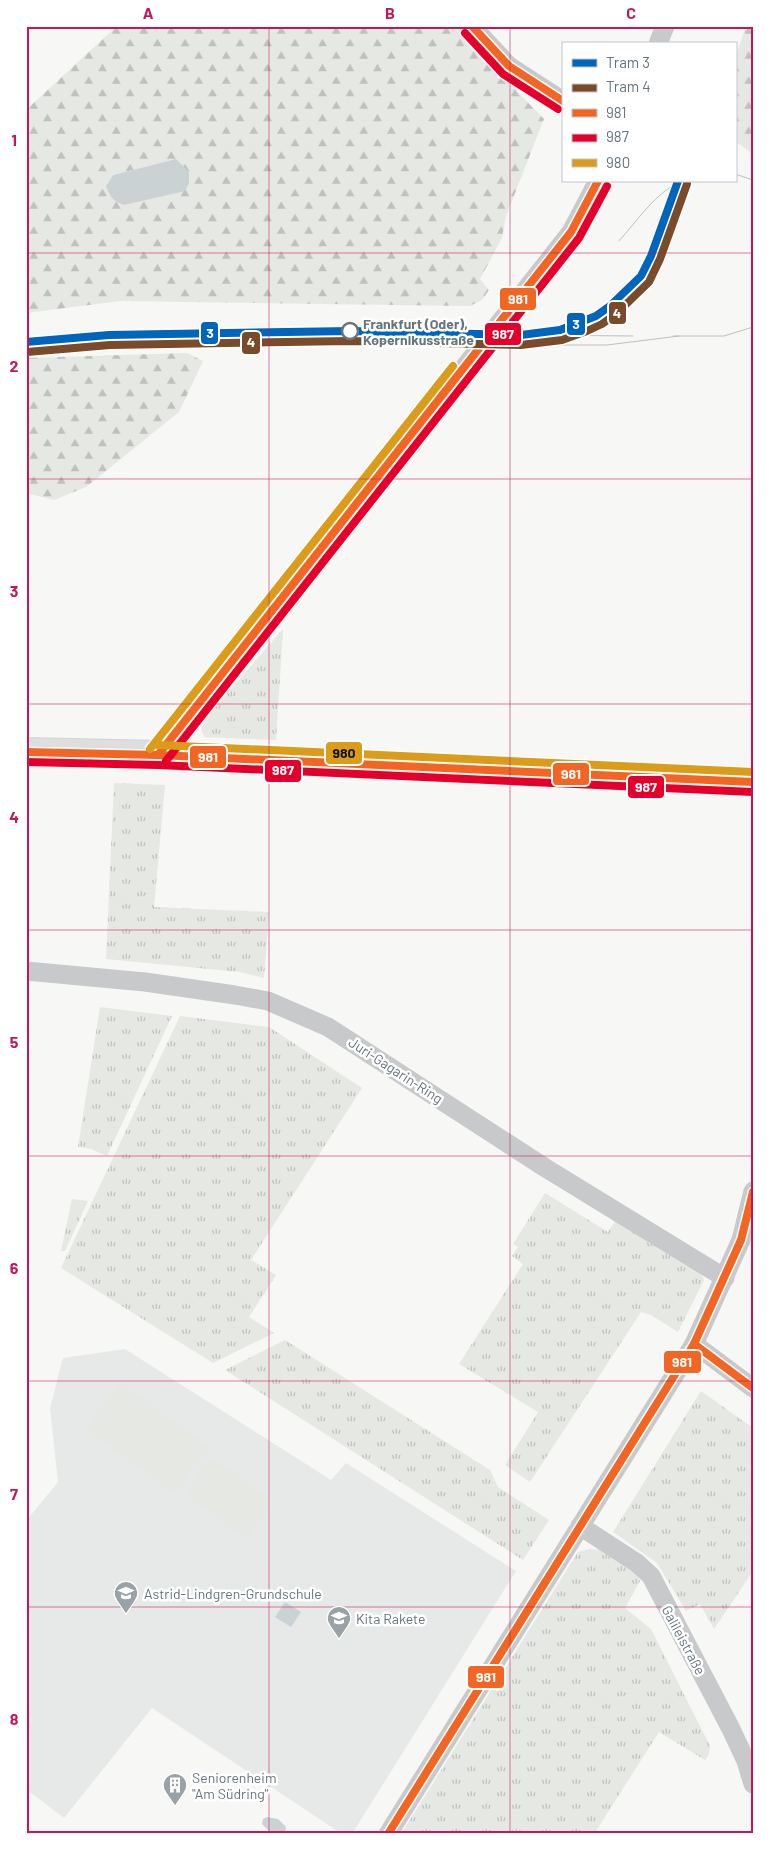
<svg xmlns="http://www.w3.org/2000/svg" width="779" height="1860" font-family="Barlow,sans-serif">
<defs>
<pattern id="grass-tufts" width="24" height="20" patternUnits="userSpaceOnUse" patternTransform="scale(1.25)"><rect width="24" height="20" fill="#e6e8e4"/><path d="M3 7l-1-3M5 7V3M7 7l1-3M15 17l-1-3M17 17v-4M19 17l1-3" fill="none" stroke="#bec1be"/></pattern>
<pattern id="forest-firs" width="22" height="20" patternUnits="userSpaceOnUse" patternTransform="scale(1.25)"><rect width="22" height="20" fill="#e6e8e4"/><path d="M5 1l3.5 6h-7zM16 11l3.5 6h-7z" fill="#bec1be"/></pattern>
</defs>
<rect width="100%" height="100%" fill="#f7f7f6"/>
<!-- built -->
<polygon fill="#e7e8e8" points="125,1349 331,1480 346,1463 516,1571 352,1834 342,1834 152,1708 64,1818 26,1789 26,1521 58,1482 50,1408 63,1358"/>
<!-- grass -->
<g fill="url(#grass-tufts)">
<polygon points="283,629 276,740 205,737 201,730 207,716"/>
<polygon points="114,783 165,785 154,907 269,912 264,978 240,972 106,959"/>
<polygon points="100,1007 172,1016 107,1156 91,1149 78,1147"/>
<polygon points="180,1016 269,1027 362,1088 251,1260 276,1275 249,1317 274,1333 213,1363 61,1268"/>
<polygon points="545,1193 608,1232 616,1220 701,1273 704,1280 678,1332 651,1315 641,1312 530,1482 505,1465 538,1412 459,1364 523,1264 512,1256 518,1247 513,1244"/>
<polygon points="72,1199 88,1201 65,1251 61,1251"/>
<polygon points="285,1340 490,1470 498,1487 549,1520 523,1560 225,1370"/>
<polygon points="701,1391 753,1428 753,1571 714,1629 700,1604 686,1611 657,1563 613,1532"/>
<polygon points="589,1549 605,1550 637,1574 640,1581 625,1608 651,1629 710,1746 709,1754 705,1760 659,1732 594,1834 401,1834 578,1552"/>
</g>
<!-- forest -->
<g fill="url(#forest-firs)" fill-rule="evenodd">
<path d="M 117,26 L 460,26 L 468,41 L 544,119 L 506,216 L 502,238 L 480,279 L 489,290 L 482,300 L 470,306 L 121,301 L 26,313 L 26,110 ZM 176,159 L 106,186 L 113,175 Z"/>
<polygon points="746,26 753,26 753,154 735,141 735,59"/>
<polygon points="187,353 203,361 179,412 86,487 54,500 30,494 26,490 26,438 28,436 26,434 26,358"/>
</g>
<!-- park -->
<g fill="#e6e8e4">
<polygon points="120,1383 209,1447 175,1493 87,1429"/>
<polygon points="212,1457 273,1502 246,1538 185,1493"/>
</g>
<!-- water -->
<g fill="#cad2d4">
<path d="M 176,159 L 189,172 L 189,183 L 185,191 L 124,205 C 113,201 110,197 106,186 L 113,175 Z"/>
<polygon points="285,1602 301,1612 291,1627 275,1617"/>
<polygon points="267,1817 278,1819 286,1827 285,1834 272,1834 262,1824 263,1819"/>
</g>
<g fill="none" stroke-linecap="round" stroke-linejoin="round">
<!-- secondary casing -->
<g stroke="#d2d3d3" stroke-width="30">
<polyline id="secondary" points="26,752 158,755 753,782"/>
</g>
<!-- minor -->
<g stroke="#c8c9ca" stroke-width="19">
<polyline points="472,26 509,66 563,101"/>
<polyline points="658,44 665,26"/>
<polyline points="158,755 571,232 598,181"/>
<polyline points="26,971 145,982 235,995 268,1001 328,1027 544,1167 725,1278"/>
<polyline points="694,1344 753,1388"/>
<polyline points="580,1526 637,1563 651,1576 731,1729 746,1761 753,1784"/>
<polyline points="388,1834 694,1344 741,1240 753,1191"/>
</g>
<!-- secondary -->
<use href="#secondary" stroke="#dedede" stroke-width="28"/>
<!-- tram -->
<g stroke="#bec0c1" stroke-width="1">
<polyline points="735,174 753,180"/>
<path d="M 619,241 C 637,221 655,193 681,181"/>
<polyline points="412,333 484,345 607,345 679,336"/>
<polyline points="521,335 633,336"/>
<polyline points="673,336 724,336 753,327"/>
</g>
<!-- bus-1 casing -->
<g stroke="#fff" stroke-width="11">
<g id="bus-1">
<polyline points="472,26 509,66 563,101"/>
<polyline points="26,752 158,755 753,782"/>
<polyline points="158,755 571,232 598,181"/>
<polyline points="694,1344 753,1388"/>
<polyline points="388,1834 694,1344 741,1240 753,1192"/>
</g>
</g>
<!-- bus-2 casing -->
<g stroke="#fff" stroke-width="11">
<g id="bus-2">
<polyline points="465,33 503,74 558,109"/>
<polyline points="166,761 579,238 607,186"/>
<polyline points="26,762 158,765 753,792"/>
</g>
</g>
<!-- bus-3 casing -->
<g stroke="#fff" stroke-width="11">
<g id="bus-3">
<polyline points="158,745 753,772"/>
<polyline points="150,749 453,366"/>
</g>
</g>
<!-- bus-1 -->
<use href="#bus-1" stroke="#f26522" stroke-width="8"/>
<!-- bus-2 -->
<use href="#bus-2" stroke="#e4002b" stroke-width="8"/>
<!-- bus-3 -->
<use href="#bus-3" stroke="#da9c19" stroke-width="8"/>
<!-- tram-1 casing -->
<g stroke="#fff" stroke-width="11">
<polyline id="tram-1" points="26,342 109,335 350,331 521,335 560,330 596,316 610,306 641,276 651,256 678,181"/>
</g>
<!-- tram-2 casing -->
<g stroke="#fff" stroke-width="11">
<polyline id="tram-2" points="27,352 110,345 350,341 521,345 562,340 587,331 602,324 616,314 649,282 660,259 687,184"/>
</g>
<!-- tram-1 -->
<use href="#tram-1" stroke="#0065bd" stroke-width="8"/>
<!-- tram-2 -->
<use href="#tram-2" stroke="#7a4b2a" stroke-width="8"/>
</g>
<!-- grid -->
<path fill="none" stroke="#c2185b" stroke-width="1" stroke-opacity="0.55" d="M 269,26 L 269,1834M 510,26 L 510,1834M 26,253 L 753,253M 26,479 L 753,479M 26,704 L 753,704M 26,930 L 753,930M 26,1156 L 753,1156M 26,1381 L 753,1381M 26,1607 L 753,1607"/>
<!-- icons -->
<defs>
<g id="school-pin" transform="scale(1.25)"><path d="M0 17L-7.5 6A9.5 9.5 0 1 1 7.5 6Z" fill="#99a2a7" stroke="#fff"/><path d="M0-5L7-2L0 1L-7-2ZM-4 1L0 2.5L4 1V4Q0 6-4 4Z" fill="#fff"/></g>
<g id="building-pin" transform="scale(1.25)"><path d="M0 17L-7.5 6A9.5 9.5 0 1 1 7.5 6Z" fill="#99a2a7" stroke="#fff"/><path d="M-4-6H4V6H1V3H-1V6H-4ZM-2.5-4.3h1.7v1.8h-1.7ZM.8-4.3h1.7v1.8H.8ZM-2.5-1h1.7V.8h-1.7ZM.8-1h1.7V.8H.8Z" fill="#fff"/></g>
</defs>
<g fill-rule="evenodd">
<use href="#school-pin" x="126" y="1593"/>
<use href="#school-pin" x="339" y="1618"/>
<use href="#building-pin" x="175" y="1785"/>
</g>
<!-- markers -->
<circle fill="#fff" stroke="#66747d" stroke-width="2.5" cx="350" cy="331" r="8"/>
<g text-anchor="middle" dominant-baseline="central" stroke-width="5" stroke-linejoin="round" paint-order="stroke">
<!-- stop labels -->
<g font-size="14" font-weight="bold" fill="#66747d" stroke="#fff" text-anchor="start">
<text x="363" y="323">Frankfurt (Oder),<tspan x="363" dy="16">Kopernikusstraße</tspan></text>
</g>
<!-- street labels -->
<g font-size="14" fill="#66747d" stroke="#fff">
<text transform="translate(396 1070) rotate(33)">Juri-Gagarin-Ring</text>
<text transform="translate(684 1640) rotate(62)">Galileistraße</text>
</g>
<!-- poi labels -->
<g font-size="14" fill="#66747d" stroke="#fff" text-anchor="start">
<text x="144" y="1593">Astrid-Lindgren-Grundschule</text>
<text x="356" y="1618">Kita Rakete</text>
<text x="192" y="1777">Seniorenheim<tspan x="192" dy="16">"Am Südring"</tspan></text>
</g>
</g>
<g stroke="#fff" stroke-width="2">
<rect x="499" y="287" width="38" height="24" rx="5" fill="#f26522"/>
<rect x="608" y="301" width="19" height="24" rx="5" fill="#7a4b2a"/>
<rect x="566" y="312" width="20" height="24" rx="5" fill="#0065bd"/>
<rect x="200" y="321" width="19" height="24" rx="5" fill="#0065bd"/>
<rect x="484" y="322" width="38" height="24" rx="5" fill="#e4002b"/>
<rect x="241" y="331" width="20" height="24" rx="5" fill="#7a4b2a"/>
<rect x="325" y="741" width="38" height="24" rx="5" fill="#da9c19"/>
<rect x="189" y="745" width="38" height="24" rx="5" fill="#f26522"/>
<rect x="264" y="759" width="38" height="24" rx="5" fill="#e4002b"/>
<rect x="552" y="762" width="38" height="24" rx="5" fill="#f26522"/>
<rect x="627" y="775" width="38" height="24" rx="5" fill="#e4002b"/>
<rect x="663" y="1350" width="39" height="24" rx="5" fill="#f26522"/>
<rect x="467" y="1665" width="38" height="24" rx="5" fill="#f26522"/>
</g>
<g font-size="14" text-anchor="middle" font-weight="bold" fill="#fff">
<text x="518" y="304">981</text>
<text x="617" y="318">4</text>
<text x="576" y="329">3</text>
<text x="210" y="338">3</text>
<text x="503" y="339">987</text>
<text x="251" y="347">4</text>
<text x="208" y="762">981</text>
<text x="283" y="775">987</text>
<text x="571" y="779">981</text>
<text x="646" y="792">987</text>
<text x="682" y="1367">981</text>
<text x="486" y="1682">981</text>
</g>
<g font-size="14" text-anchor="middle" font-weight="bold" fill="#111">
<text x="344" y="758">980</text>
</g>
<!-- border -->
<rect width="779" height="1860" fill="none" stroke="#ffffff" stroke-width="55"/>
<!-- legend -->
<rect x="562" y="42" width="175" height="140" fill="#ffffff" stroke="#c2c7cb"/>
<rect x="572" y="59" width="25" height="8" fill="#0065bd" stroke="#c2c7cb"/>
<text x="606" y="68" font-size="15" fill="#66747d">Tram 3</text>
<rect x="572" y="84" width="25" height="8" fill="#7a4b2a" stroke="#c2c7cb"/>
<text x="606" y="92" font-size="15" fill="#66747d">Tram 4</text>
<rect x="572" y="109" width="25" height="8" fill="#f26522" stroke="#c2c7cb"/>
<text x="606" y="118" font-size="15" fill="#66747d">981</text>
<rect x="572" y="134" width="25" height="8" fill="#e4002b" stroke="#c2c7cb"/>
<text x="606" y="142" font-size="15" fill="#66747d">987</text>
<rect x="572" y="159" width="25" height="8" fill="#da9c19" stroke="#c2c7cb"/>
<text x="606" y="168" font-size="15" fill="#66747d">980</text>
<rect x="28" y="28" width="724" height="1804" fill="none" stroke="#c2185b" stroke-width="2"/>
<g font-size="16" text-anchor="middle" font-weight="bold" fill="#c2185b">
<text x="148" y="19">A</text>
<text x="390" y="19">B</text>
<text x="631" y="19">C</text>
<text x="14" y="146">1</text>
<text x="14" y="372">2</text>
<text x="14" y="597">3</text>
<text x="14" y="823">4</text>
<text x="14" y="1048">5</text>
<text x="14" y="1274">6</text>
<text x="14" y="1500">7</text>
<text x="14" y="1725">8</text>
</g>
</svg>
